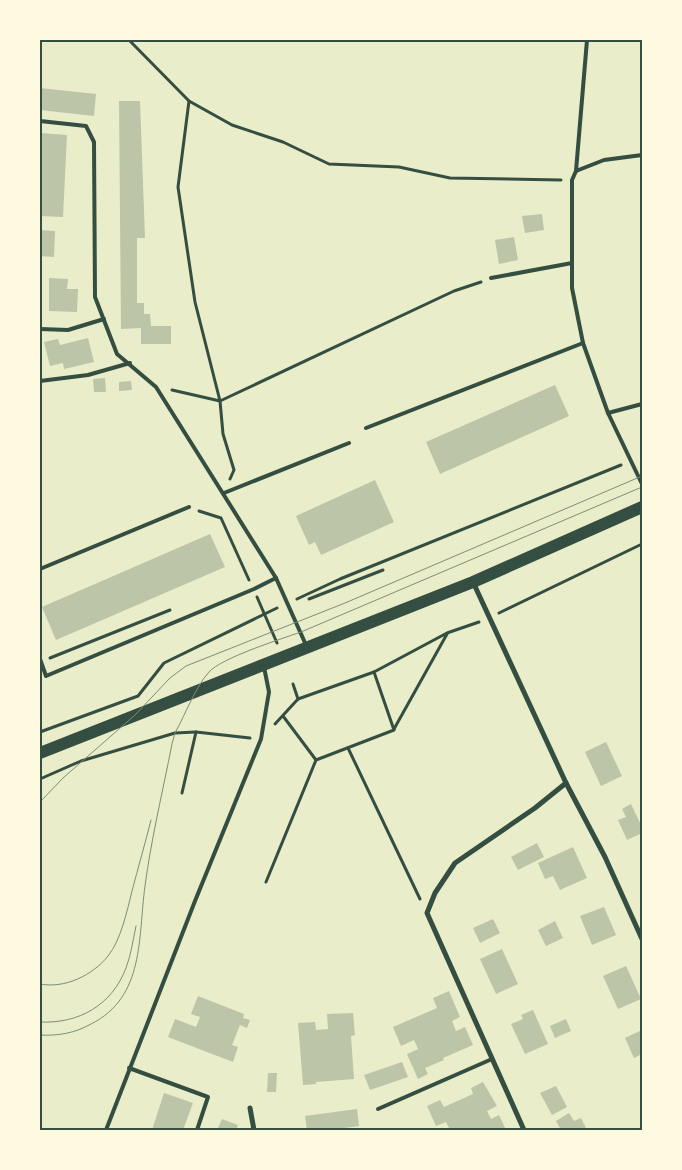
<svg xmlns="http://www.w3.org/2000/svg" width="682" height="1170" font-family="'Noto Sans',sans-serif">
<rect width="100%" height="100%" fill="#e9edc9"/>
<!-- building -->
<g fill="#bcc5a7">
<polygon points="40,88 96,94 94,116 40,110"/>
<polygon points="119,101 140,101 145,238 137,238 137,303 144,303 144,314 150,314 151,326 171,326 171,344 141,344 141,328 121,329"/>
<polygon points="40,133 67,135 63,217 40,216"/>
<polygon points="542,214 544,230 525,233 522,216"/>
<polygon points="40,230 55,231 54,257 40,256"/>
<polygon points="514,237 518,260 499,264 495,240"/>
<polygon points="49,278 68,279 67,289 78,289 77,312 49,311"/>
<polygon points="88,338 94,362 64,369 63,363 50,366 44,342 58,339 60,345"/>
<polygon points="105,378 106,392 94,392 93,379"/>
<polygon points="131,381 132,390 119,391 119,382"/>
<polygon points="555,385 569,416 440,474 426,442"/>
<polygon points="375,480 394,522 321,555 315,542 309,545 296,516"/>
<polygon points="210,534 225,567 56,640 42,607"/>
<polygon points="606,742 622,776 601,786 585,752"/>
<polygon points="631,804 642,827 642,833 627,840 618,820 626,817 622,809"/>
<polygon points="537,843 544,857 518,870 511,857"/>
<polygon points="573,847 587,878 560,890 553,876 545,879 538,863"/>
<polygon points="604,907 616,935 592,945 580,916"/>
<polygon points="493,919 500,933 480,943 473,928"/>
<polygon points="555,921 563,938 546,946 538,930"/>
<polygon points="502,949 518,984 496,994 480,959"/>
<polygon points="626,966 641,999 618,1009 603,976"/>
<polygon points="449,991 460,1017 452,1021 456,1031 465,1027 473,1045 443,1058 444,1060 425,1068 428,1074 418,1079 407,1054 418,1049 414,1040 401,1046 393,1027 437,1008 433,998"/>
<polygon points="198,996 244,1014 243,1018 250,1020 247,1028 240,1025 232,1045 238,1047 233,1062 168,1037 175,1019 196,1027 200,1017 191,1014"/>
<polygon points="533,1010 548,1044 525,1054 511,1024 523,1019 521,1015"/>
<polygon points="353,1013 355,1035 351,1036 354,1079 316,1082 316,1084 303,1085 298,1023 315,1022 316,1030 328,1029 327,1014"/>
<polygon points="566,1019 571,1031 555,1038 550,1026"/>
<polygon points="642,1030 642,1054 634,1058 625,1038"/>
<polygon points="402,1062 408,1077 370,1090 364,1075"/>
<polygon points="268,1073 277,1073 276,1092 267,1092"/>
<polygon points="483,1082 497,1106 487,1111 491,1119 499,1115 506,1130 450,1130 446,1122 436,1126 427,1106 440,1100 444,1107 473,1094 471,1088"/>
<polygon points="556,1086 567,1107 552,1115 540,1093"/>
<polygon points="164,1093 193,1103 183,1130 152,1130"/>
<polygon points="357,1109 359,1126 330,1130 307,1130 305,1116"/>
<polygon points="569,1113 574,1121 581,1118 587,1130 561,1130 556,1121"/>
<polygon points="222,1119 238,1125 236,1130 217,1130"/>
</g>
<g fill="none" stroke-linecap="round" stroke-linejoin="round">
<!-- path -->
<g stroke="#344e41" stroke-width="3">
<polyline points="129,40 189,101 178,187 195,302 220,401 223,434 234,470 230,479"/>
<polyline points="189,101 232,125 283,142 329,164 399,167 450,178 561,180"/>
<polyline points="172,390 220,401 454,291 481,282"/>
<polyline points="199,511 221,518 249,580"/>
<polyline points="257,597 277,643"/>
<polyline points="297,599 340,579 621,465"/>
<polyline points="309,599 383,570"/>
<polyline points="499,613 642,544"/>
<polyline points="50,658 170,610"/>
<polyline points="293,684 298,699 374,672 447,633 479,622"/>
<polyline points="283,716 316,760"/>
<polyline points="275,724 298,699"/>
<polyline points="394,729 447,634"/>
<polyline points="40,732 138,696 164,663 277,608"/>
<polyline points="348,748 420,899"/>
<polyline points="40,779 81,761 175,733 196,732"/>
<polyline points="182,793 196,732 250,738"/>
<polyline points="266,882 316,760 394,730 374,672"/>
</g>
<!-- service -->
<g stroke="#344e41" stroke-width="4">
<polyline points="40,121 86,126 94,142 95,297 117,354 156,387 276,578 306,645"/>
<polyline points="642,155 604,160 576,171 572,180 572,288 583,343 608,413 642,484"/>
<polyline points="576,171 587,40"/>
<polyline points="491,278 572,263"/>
<polyline points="40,329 68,330 104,319"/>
<polyline points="40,381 88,375 130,363"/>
<polyline points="608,413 642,404"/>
<polyline points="366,428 583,343"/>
<polyline points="224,493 349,443"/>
<polyline points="40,569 189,507"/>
<polyline points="40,659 46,676 254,589 276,578"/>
<polyline points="129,1068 208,1097 197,1130"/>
<polyline points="378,1109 492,1059"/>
<polyline points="106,1130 195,901 261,739 269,692 264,667"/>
</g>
<!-- minor -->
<g stroke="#344e41" stroke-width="5">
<polyline points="473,582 566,783 605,857 642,939"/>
<polyline points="250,1108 254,1130"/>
<polyline points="524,1130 427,913 435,893 455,863 535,808 566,783"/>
</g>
<!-- primary -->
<polyline stroke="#344e41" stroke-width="12" points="40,753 473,582 642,507"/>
<!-- tram -->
<g stroke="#7c8e77" stroke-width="1">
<polyline points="40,802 63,778 135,715 170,678 186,666 345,603 642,476"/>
<path d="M 40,984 C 65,989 93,975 108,956 C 121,940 127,911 132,891 C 138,868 145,844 151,820"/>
<path d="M 40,1022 C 79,1024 112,1005 126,968 C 131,955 133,940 136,926"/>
<path d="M 40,1035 C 59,1036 75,1033 91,1024 C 145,997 138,937 145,886 C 151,840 163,790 172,744 L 175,733 C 185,715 196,686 209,672 C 221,658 281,639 301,632 L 642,487"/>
</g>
</g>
<!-- border -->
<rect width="682" height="1170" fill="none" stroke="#fefae0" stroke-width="82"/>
<rect x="41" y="41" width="600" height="1088" fill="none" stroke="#344e41" stroke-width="2"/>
</svg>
